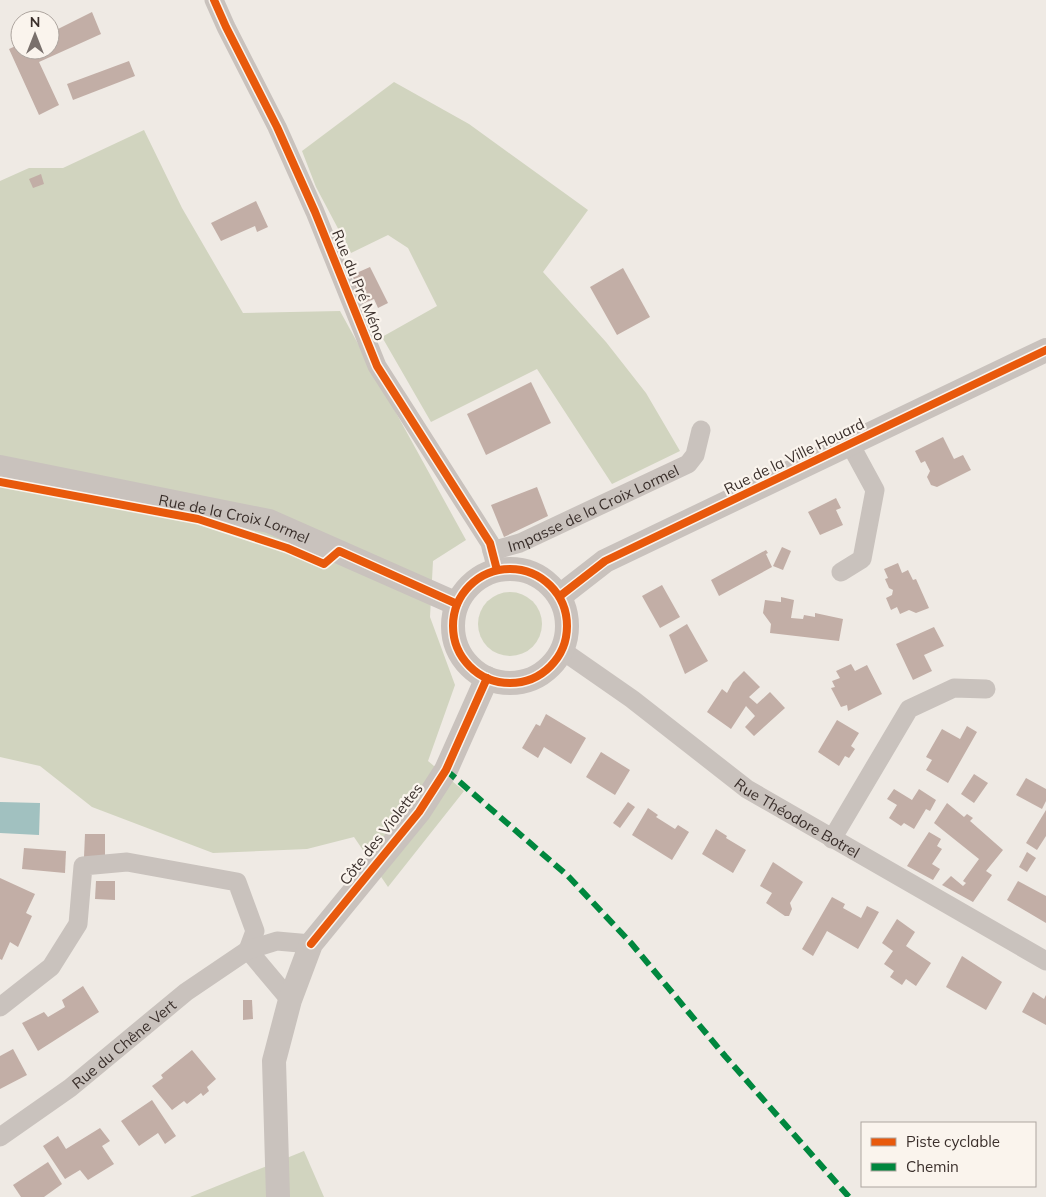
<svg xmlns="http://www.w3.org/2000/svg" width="1046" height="1197" font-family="Mulish,sans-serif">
<rect width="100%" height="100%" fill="#efeae4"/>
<!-- green -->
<g fill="#d1d4bf">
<polygon points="394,82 469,124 588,210 543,272 606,342 646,393 680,451 612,484 537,369 431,422 382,337 437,306 408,248 388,235 351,253 316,187 302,151"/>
<polygon points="144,130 182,208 243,313 340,311 466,540 433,561 430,617 455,685 428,761 464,791 388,887 354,837 307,849 213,853 92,807 40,766 0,757 0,181 29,168 63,168"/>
<circle cx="510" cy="624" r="32"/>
<polygon points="304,1151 324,1197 190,1197"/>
</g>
<!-- water -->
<polygon fill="#a1c1c0" points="0,802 40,803 39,835 0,833"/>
<!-- building -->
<g fill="#c2aea6">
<polygon points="92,12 101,34 39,62 59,105 39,115 9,49 20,44 20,50 50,50 50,33"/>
<polygon points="129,61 135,76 73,100 67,84"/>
<polygon points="41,174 44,184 33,188 29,179"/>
<polygon points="256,201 268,227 257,232 255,226 221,241 211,223"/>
<polygon points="370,267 388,303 378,308 374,299 362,304 352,284 355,282 352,275"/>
<polygon points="623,268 650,317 617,335 590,287"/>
<polygon points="531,382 551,423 486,455 467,414"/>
<polygon points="943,437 954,459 963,455 971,470 937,487 931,485 927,477 930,471 925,461 921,463 915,451"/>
<polygon points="537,487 548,516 504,537 491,505"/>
<polygon points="836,498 841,508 836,510 843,525 820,535 808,512"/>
<polygon points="782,547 791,551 783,570 773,566"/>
<polygon points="766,550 768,553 766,554 772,567 719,596 711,580"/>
<polygon points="898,563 902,573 908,570 913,580 916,579 929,608 916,613 909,610 900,614 897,607 891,610 886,598 892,595 893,590 889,588 885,579 888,578 884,569"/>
<polygon points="662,585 680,617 660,628 642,596"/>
<polygon points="781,597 794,600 791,618 803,619 804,615 815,617 815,613 843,619 839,641 770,633 771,624 763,613 765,600 781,602"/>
<polygon points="687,624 708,661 685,674 669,635"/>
<polygon points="934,627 944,646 924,655 932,671 913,680 896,644"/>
<polygon points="851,664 855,671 867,665 882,694 848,711 847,705 841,707 831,688 835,687 832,681 840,678 836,671"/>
<polygon points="744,671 760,687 749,697 757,704 770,692 785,708 754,736 745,727 755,716 746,706 731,729 707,712 722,689 727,693 733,682"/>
<polygon points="546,714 586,738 571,764 544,747 538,758 522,748 536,724 540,726"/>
<polygon points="837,720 859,733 851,746 855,749 849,758 845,756 839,766 818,752"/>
<polygon points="967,726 977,732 948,783 926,770 932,760 926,757 942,729 960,739"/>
<polygon points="601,752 630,770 615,795 586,777"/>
<polygon points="974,774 988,783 974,803 961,794"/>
<polygon points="1026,778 1046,789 1046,801 1042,809 1016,795"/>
<polygon points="894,789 912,800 919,789 936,800 930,811 926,809 914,829 904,823 901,826 889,818 897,805 887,799"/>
<polygon points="628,802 635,807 620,828 613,823"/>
<polygon points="947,803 964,817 967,814 973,818 970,821 1003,850 986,871 992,875 973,902 942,885 951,876 963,886 966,883 963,881 979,859 934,823"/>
<polygon points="648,808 658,815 656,817 675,829 678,825 689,832 672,860 632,835"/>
<polygon points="1046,810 1046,836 1037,850 1026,843"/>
<polygon points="716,829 727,836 726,838 746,850 733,873 702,854"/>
<polygon points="929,832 941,839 937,846 942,849 932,864 940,869 933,880 907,866"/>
<polygon points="85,834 105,834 105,860 84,857"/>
<polygon points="24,848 66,851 65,873 22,869"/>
<polygon points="1027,852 1036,858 1027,872 1019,867"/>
<polygon points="773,862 803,882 790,903 792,909 789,916 785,916 766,903 772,893 760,886"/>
<polygon points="0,878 35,894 26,913 32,916 18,947 10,942 2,960 0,959"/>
<polygon points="96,881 115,881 115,900 95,899"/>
<polygon points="1018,881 1046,896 1046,923 1007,900"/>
<polygon points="832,897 845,904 843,908 861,918 867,906 879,912 858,949 827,931 813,956 802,949"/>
<polygon points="897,919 915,932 906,946 931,963 916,986 906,979 902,985 890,977 894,971 884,964 893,951 882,943"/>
<polygon points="962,956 1002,982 986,1010 946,987"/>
<polygon points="83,986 99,1012 38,1051 22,1023 44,1012 48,1017 65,1007 62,1000"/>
<polygon points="1033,992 1044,999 1046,995 1046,1025 1022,1012"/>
<polygon points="243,1000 252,1000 253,1019 243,1020"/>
<polygon points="13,1049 27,1075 0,1089 0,1056"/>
<polygon points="192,1050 216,1079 207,1087 209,1091 203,1096 201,1093 187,1104 184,1101 172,1110 152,1086 163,1078 161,1075"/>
<polygon points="152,1100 176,1136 165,1144 158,1133 139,1146 121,1121"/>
<polygon points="100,1128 110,1141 102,1146 114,1164 88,1180 80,1170 65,1179 43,1146 58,1136 66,1149"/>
<polygon points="48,1162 62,1184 44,1197 21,1197 13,1185"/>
</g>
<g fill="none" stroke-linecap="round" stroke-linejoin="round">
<!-- minor -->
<g stroke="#c9c2bd" stroke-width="19">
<polyline points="214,0 226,27 277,127 315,212 377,366 490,543 497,570"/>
<path id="s1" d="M 492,551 L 520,543 L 688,464 L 695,455 L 701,430"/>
<polyline points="841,572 862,559 875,490 850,444"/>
<path id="s2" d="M 563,651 L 632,699 L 747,789 L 1046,961"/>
<polyline points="832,839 909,709 954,688 986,689"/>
<polyline points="248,950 290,1000"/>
<polyline points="0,1007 51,967 78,924 83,866 127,862 237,882 255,931 248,950"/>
<path id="s3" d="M 0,1137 L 70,1088 L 186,992 L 248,950 L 277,941 L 311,944"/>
</g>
<!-- tertiary -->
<g stroke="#c9c2bd" stroke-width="24">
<path id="s4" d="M 0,467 L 269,521 L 457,604"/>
<circle cx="510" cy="626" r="57"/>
<polyline points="560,596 605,561 1046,350"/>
<polyline points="278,1197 274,1061 290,1000 311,944 419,812 446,770 487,678"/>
</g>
<!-- quiet -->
<polyline stroke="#00873e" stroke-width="6" stroke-dasharray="12 6" stroke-linecap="butt" points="446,770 568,876 631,943 725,1056 849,1197"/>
<!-- cycleway casing -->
<g stroke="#faf4ed" stroke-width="11">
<g id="cycleway">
<polyline points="214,0 226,27 277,127 315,212 377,366 490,543 497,570"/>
<polyline points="0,482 198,519 287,548 324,564 339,551 457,604"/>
<circle cx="510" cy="626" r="57"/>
<polyline points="560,596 605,561 1046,350"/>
<polyline points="311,944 419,812 446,770 487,678"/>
</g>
</g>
<!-- cycleway -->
<use href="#cycleway" stroke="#e8590c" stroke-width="8"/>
</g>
<g text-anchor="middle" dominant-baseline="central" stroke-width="4.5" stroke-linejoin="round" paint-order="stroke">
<!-- street labels -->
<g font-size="15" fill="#3a2f2b" stroke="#faf4ed">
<text transform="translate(359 285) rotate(68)">Rue du Pré Méno</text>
<text transform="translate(794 456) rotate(-26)">Rue de la Ville Houard</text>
<text stroke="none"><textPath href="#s1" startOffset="110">Impasse de la Croix Lormel</textPath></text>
<text stroke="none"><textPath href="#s4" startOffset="240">Rue de la Croix Lormel</textPath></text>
<text stroke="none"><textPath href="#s2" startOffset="288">Rue Théodore Botrel</textPath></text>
<text transform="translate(381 834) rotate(-52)">Côte des Violettes</text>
<text stroke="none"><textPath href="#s3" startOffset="155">Rue du Chêne Vert</textPath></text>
</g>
</g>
<!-- legend -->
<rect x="861" y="1122" width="175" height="65" fill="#faf4ed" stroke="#ada59f"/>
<rect x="871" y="1138" width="25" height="8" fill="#e8590c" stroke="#ada59f"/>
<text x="906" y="1147" font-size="15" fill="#3a2f2b">Piste cyclable</text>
<rect x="871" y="1163" width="25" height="8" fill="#00873e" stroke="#ada59f"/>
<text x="906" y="1172" font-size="15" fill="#3a2f2b">Chemin</text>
<!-- north arrow -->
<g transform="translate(35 35)"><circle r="24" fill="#faf4ed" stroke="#ada59f"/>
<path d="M0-4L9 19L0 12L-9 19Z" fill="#79706c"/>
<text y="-8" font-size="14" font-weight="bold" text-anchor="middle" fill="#3a2f2b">N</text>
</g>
</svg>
